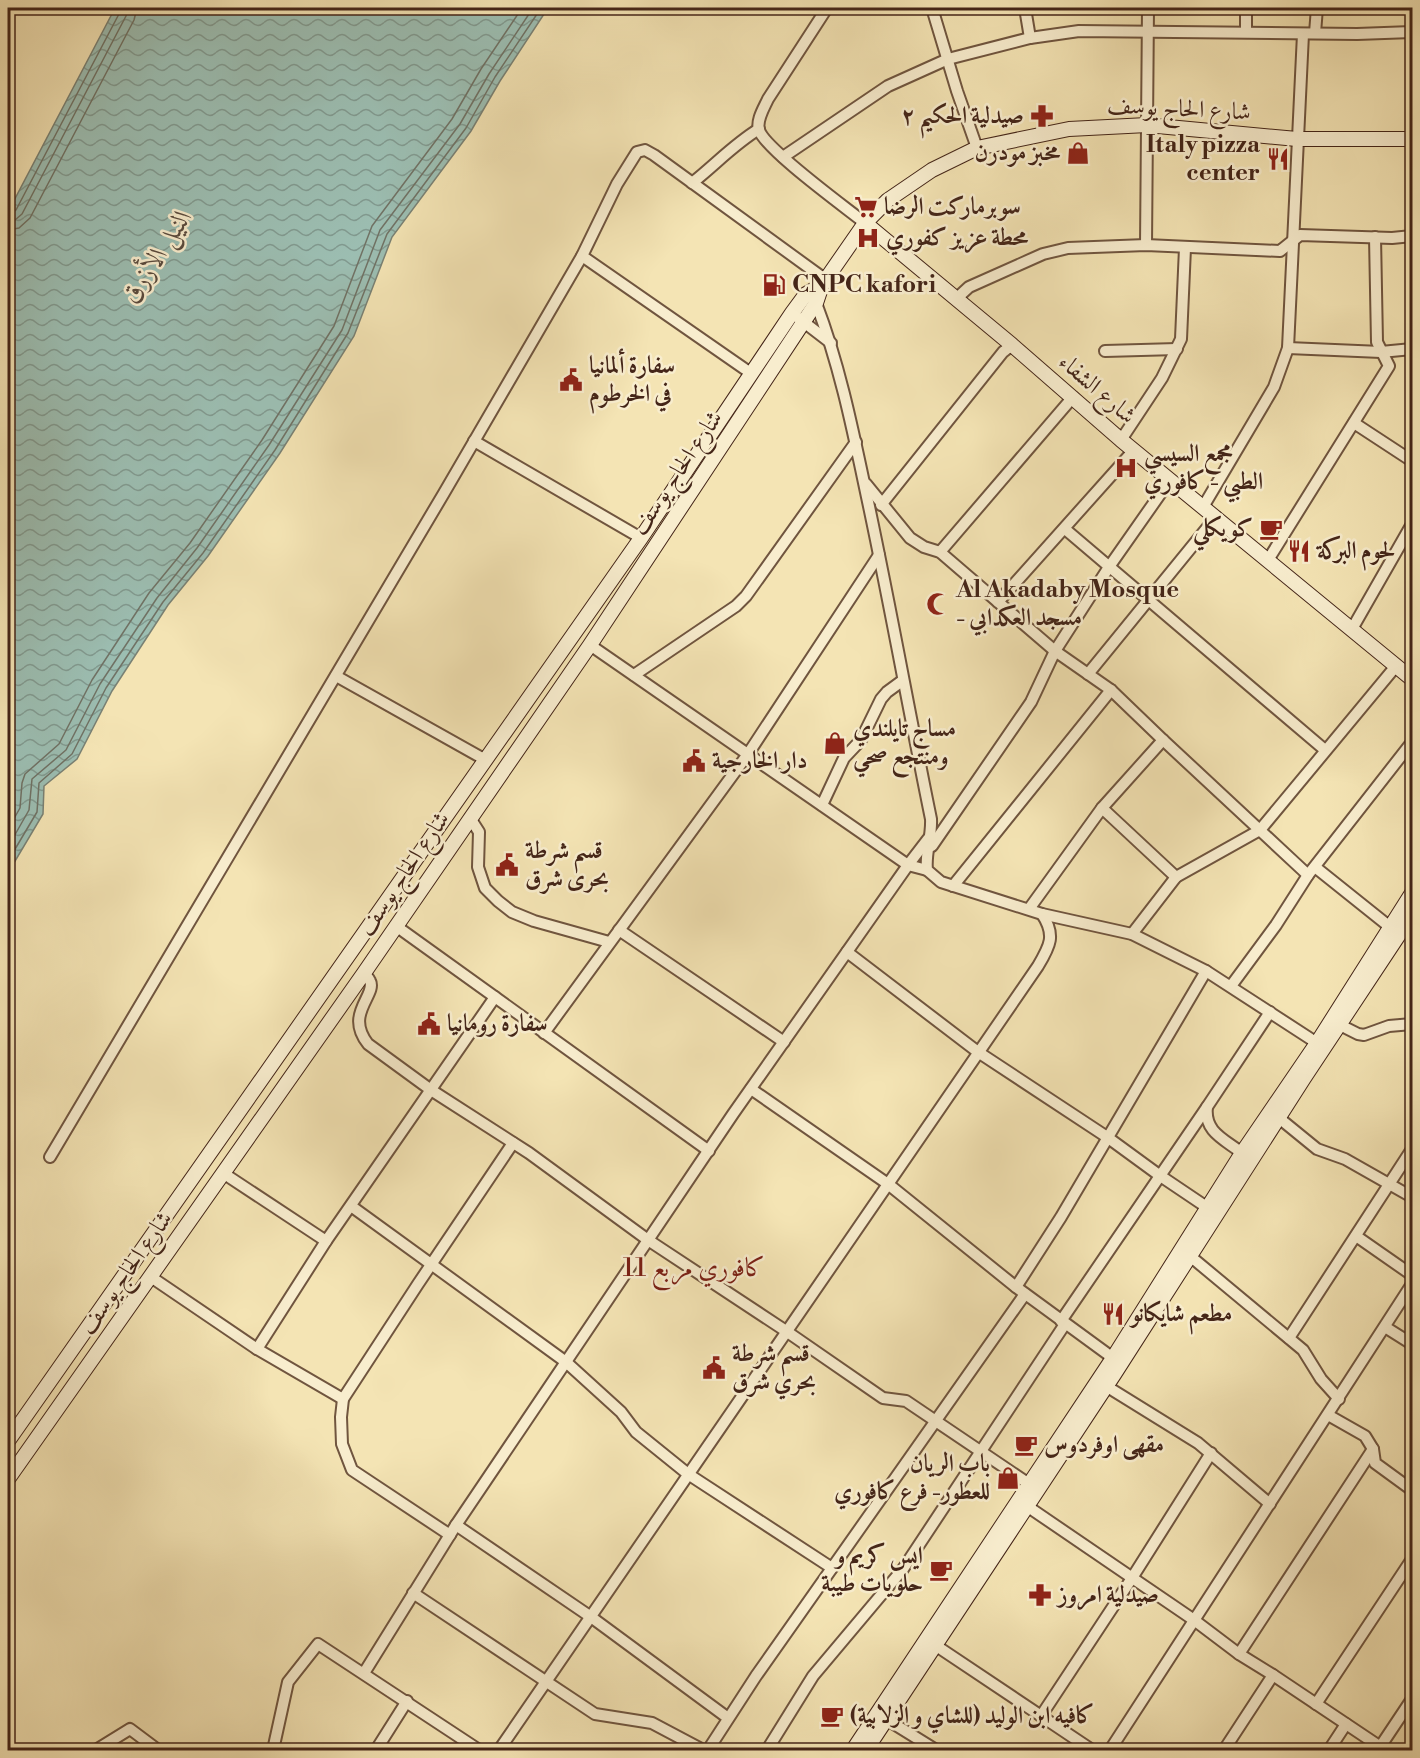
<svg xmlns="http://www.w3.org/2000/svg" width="1420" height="1758" font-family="'Libre Bodoni',Amiri,serif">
<defs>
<pattern id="water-waves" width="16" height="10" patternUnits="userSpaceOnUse" patternTransform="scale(1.5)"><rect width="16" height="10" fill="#9cbeb2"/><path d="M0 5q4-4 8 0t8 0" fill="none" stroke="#819a90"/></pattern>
</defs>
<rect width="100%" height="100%" fill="#f4e4b4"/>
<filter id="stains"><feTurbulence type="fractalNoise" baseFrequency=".00333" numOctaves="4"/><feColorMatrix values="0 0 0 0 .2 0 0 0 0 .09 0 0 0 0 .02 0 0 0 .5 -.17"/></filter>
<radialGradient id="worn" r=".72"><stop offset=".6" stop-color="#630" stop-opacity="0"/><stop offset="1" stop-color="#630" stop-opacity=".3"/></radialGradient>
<!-- water -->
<polygon fill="url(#water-waves)" stroke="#798174" stroke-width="1.5" points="118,8 548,8 500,81 471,131 392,237 354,336 280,453 208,556 168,605 112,691 77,759 44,786 43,814 8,873 8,212 114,10"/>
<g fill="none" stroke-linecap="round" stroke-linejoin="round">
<!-- shore -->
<g stroke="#707265" stroke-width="1.5">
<polyline points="8,213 12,213 16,210 120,12 120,8"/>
<polyline points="8,221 15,220 22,214 126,16 128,8"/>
<polyline points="8,230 19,228 30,218 134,20 137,8"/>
<polyline points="8,829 20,808 22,783 25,774 59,744 92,680 149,593 190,543 262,440 334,326 372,226 452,119 481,69 522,8"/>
<polyline points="8,847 29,810 32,779 66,750 100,684 157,598 197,548 269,445 342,330 380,230 460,124 489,74 533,8"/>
<polyline points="8,861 37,812 39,783 72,754 106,688 163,602 203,553 275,450 348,333 387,234 466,128 495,77 541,8"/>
</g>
<!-- street casing -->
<g stroke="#70553f" stroke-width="14">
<g id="street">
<path d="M 827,8 L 768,99 C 764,108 756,120 759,130 C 765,149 845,207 865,223"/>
<polyline points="932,8 957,91 977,148"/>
<polyline points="1025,8 1030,38"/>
<polyline points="1246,32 1246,8"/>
<polyline points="1315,33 1317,8"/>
<polyline points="783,157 888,86 948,59 1030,38 1079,31 1357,34 1412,32"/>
<path d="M 692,183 C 715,165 734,144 759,129"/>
<polyline points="1146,245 1148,8"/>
<polyline points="582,256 752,374"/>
<polyline points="956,299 969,287 1043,254 1068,248 1146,245 1280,251 1300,235 1392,238 1412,236"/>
<path d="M 814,300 L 816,303 C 840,366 853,431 867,497 C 890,604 909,712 931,819 C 932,837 925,853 927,870 L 941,882 L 1042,914 L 1132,934 L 1206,971 L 1317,1043"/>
<polyline points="792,313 831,343"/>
<polyline points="1288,348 1381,352 1412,349"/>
<polyline points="1105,351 1177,349"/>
<polyline points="1354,423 1412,461"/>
<polyline points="1121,440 1162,378 1181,339 1185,248"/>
<polyline points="474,441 641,538"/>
<polyline points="866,484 910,538 924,547 940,552 1055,651 1111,690 1163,740 1308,875"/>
<polyline points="881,505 1003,352 1012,345"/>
<polyline points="1203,507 1274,387 1288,348 1303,34"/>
<polyline points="1065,529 1325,750"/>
<polyline points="940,552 1073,397"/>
<polyline points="1268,560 1389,366 1377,342 1375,237"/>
<polyline points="998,602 1134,450"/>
<polyline points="1352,629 1412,524"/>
<polyline points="590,645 908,865 927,870"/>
<polyline points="1088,674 1216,517"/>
<polyline points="634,675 736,606 746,596 856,442"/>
<polyline points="336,676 484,759"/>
<polyline points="822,805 844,758 861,740 881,699 887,692 902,681"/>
<polyline points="1102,808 1176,877"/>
<polyline points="470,818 479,832 478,867 485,888 498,901 512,912 534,921 609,942"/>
<polyline points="932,846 1031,702 1055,651 1109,567 1170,480"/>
<polyline points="1315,867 1390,927 1396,927"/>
<polyline points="953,886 1111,690"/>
<polyline points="1029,909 1102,808 1163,740"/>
<polyline points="396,926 709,1151"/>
<polyline points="619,930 784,1042"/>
<polyline points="1132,934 1176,877 1260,830 1396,666"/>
<polyline points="847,952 978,1052 1107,1137 1159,1175 1208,1208"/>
<path d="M 364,973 C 366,976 369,978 370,981 C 377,995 344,1014 368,1044 L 431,1090 L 529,1153 L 648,1240 L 786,1331 L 883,1398 L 906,1401 L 1029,1484"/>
<polyline points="1231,986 1276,925 1308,875 1412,742"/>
<polyline points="1340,1025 1358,1034 1364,1035 1389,1026 1412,1024"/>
<polyline points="544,1033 748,754 879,555"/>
<polyline points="751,1089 888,1184 1016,1287 1113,1358"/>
<polyline points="1279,1118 1317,1149 1345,1159 1412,1197"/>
<path d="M 1242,1153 C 1224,1139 1204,1132 1207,1107 L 1270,1012"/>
<polyline points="50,1157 444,493 582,256 617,184 637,152 645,150 654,155 826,280"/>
<polyline points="223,1173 326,1241"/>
<polyline points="351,1206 566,1362 621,1412 636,1432 688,1474 832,1568"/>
<polyline points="1356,1236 1412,1275"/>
<polyline points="1190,1256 1303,1350 1321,1379 1339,1399"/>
<polyline points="151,1277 257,1349 343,1399"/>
<polyline points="1016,1287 1061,1217 1206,971"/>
<polyline points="1061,1321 1207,1107"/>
<polyline points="1385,1327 1412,1344"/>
<polyline points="1289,1338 1412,1149"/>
<polyline points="257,1349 326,1241 495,997"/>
<polyline points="1106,1386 1198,1443 1270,1504"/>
<polyline points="1328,1415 1365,1436 1373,1449 1375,1463 1412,1490"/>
<polyline points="1021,1502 1194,1620 1239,1654 1273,1675 1385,1750"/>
<polyline points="456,1525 591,1617 728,1718"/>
<polyline points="450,1535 352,1470 342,1444 341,1417 343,1399 418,1284 513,1143"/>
<polyline points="413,1593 595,1714 652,1723 703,1750"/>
<polyline points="935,1645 1092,1750"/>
<polyline points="1239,1654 1373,1449"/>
<polyline points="364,1673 456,1525 733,1114 908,865 928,839"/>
<polyline points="1316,1704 1412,1559"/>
<polyline points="1041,1716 1132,1578 1211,1453"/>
<polyline points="886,1719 936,1750"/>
<polyline points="1380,1747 1412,1699"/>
<polyline points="96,1750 130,1729 158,1750"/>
<polyline points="273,1750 288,1682 318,1644 479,1750"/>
<polyline points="376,1750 407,1701"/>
<path d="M 499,1750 L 1038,966 C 1050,946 1056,935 1042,914"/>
<polyline points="708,1750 756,1676 1025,1294"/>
<polyline points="767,1750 813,1676 903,1569 1065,1324"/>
<polyline points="1110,1750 1412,1284"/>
<polyline points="1224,1750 1273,1675"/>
<polyline points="1329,1750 1346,1724"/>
</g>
</g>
<!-- secondary casing -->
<g stroke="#442518" stroke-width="16">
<g id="secondary">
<polyline points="865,223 1012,345 1121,440 1412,679"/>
<polyline points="8,1441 641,538 792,313 806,294 822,285"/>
<polyline points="8,1479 364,973 590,645 816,303 822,285 865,223 888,200 932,170 977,148 1069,129 1147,125 1297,139 1412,139"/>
<polyline points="853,1750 1113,1358 1242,1153 1317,1043 1412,893"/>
<polyline points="866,1750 1115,1373 1304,1078 1412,915"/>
</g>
</g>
<!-- street -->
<use href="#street" stroke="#f8edce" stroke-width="10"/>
<!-- secondary -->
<use href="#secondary" stroke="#f8edce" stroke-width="14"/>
</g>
<!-- icons -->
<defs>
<g id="pharmacy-bare" transform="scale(1.8)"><path d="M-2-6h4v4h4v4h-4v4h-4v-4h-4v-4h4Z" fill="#8f2418" stroke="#f8edce" stroke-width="2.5" paint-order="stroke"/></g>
<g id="shop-bare" transform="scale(1.8)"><path d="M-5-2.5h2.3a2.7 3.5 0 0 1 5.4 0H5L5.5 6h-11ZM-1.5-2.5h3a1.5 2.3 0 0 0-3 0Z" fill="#8f2418" stroke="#f8edce" stroke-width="2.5" paint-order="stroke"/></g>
<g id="restaurant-bare" transform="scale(1.8)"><path d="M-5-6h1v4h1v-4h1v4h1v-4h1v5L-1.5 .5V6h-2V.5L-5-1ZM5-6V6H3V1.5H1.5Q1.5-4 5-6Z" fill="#8f2418" stroke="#f8edce" stroke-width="2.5" paint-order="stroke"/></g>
<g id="supermarket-bare" transform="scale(1.8)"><path d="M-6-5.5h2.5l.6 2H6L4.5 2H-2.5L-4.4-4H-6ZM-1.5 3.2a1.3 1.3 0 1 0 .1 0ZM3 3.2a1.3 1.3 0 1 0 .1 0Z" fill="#8f2418" stroke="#f8edce" stroke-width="2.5" paint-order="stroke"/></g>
<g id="hospital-bare" transform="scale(1.8)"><path d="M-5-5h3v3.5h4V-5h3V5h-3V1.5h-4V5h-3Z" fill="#8f2418" stroke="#f8edce" stroke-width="2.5" paint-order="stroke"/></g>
<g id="fuel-bare" transform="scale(1.8)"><path d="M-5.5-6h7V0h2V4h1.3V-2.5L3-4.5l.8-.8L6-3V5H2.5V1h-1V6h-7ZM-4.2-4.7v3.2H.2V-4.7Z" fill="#8f2418" stroke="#f8edce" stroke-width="2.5" paint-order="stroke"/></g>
<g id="civic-bare" transform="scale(1.8)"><path d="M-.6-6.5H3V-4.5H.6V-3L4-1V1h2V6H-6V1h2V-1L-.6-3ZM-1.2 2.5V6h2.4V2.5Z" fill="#8f2418" stroke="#f8edce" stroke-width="2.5" paint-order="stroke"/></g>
<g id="cafe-bare" transform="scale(1.8)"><path d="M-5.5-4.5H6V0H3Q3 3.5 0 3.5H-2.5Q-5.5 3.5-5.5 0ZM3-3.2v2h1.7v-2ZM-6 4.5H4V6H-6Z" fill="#8f2418" stroke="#f8edce" stroke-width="2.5" paint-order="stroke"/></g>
<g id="mosque-bare" transform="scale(1.8)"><path d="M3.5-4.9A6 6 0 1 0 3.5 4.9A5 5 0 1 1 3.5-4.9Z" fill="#8f2418" stroke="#f8edce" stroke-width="2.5" paint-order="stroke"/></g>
</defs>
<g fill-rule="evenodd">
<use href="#pharmacy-bare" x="1042" y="116"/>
<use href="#shop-bare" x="1078" y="153"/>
<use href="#restaurant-bare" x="1278" y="159"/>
<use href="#supermarket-bare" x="866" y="207"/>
<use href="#hospital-bare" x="868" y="238"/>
<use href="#fuel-bare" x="774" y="285"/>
<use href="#civic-bare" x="571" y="380"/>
<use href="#hospital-bare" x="1126" y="468"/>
<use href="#cafe-bare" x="1271" y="529"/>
<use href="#restaurant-bare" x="1299" y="551"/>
<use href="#mosque-bare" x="938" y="604"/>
<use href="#shop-bare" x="835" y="743"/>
<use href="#civic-bare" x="694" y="761"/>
<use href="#civic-bare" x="507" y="865"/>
<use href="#civic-bare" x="429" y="1024"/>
<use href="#restaurant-bare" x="1113" y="1314"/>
<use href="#civic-bare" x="714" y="1368"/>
<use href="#cafe-bare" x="1026" y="1445"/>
<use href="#shop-bare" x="1008" y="1478"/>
<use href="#cafe-bare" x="941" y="1570"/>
<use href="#pharmacy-bare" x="1040" y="1595"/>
<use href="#cafe-bare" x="832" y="1716"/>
</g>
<g text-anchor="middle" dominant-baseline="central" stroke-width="5" stroke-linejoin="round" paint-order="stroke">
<!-- street labels -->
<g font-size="24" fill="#442518" stroke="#f8edce">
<text transform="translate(1179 109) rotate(3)">شارع الحاج يوسف</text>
<text transform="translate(1097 389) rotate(41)">شارع الشفاء</text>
<text transform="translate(677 473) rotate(-56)">شارع الحاج يوسف</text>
<text transform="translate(404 874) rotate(-56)">شارع الحاج يوسف</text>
<text transform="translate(126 1273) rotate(-55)">شارع الحاج يوسف</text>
</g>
<!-- poi labels -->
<g font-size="24" font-weight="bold" fill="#442518" stroke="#f8edce" text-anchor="start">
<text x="1024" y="116" text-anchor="end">صيدلية الحكيم ٢</text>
<text x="1260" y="145" text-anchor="end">Italy pizza<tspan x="1260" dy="28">center</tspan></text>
<text x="1060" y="153" text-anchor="end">مخبز مودرن</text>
<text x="884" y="207">سوبرماركت الرضا</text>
<text x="886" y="238">محطة عزيز كفوري</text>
<text x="792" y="285">CNPC kafori</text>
<text x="589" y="366">سفارة ألمانيا<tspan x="589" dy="28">في الخرطوم</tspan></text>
<text x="1144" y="454">مجمع السيسي<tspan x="1144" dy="28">الطبي - كافوري</tspan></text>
<text x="1253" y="529" text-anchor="end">كويكلي</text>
<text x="1317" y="551">لحوم البركة</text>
<text x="956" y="590">Al Akadaby Mosque<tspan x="956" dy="28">- مسجد العكدابي</tspan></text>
<text x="853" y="729">مساج تايلندي<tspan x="853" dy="28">ومنتجع صحي</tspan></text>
<text x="712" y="761">دار الخارجية</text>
<text x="525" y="851">قسم شرطة<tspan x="525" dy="28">بحرى شرق</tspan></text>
<text x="447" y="1024">سفارة رومانيا</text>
<text x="1131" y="1314">مطعم شايكانو</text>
<text x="732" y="1354">قسم شرطة<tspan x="732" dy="28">بحري شرق</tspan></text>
<text x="1044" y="1445">مقهى اوفردوس</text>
<text x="990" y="1464" text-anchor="end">باب الريان<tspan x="990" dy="28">للعطور- فرع كافوري</tspan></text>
<text x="923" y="1556" text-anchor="end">ايس كريم و<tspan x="923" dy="28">حلويات طيبة</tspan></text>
<text x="1058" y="1595">صيدلية امروز</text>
<text x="850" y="1716">كافيه ابن الوليد (للشاي و الزلابية)</text>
</g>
<!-- water labels -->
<g font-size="26" font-style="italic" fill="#5a4b3e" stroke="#f8edce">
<text transform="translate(157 256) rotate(-57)">النيل الأزرق</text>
</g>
<!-- neighbourhood labels -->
<g font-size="26" fill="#7a1f14" stroke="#f8edce">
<text x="694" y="1268">كافوري مربع 11</text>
</g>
</g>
<!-- margin -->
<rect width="1420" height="1758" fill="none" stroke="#f4e4b4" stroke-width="30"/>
<rect x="9" y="9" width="1402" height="1740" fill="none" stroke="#442518" stroke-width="3"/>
<rect x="15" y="15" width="1390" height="1728" fill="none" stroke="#442518" stroke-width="1.5"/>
<rect width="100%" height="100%" filter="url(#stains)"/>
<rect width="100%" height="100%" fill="url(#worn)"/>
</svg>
